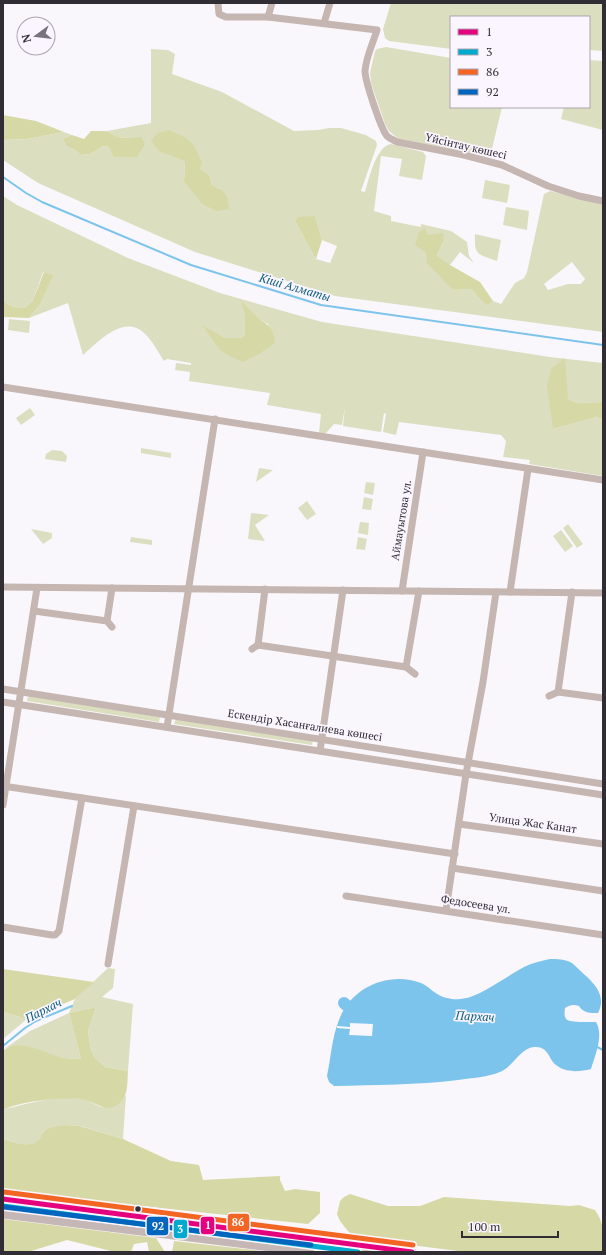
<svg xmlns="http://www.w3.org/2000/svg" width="606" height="1255" font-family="'PT Serif',serif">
<rect width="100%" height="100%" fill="#faf7fc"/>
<!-- green -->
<g fill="#dcdec0" fill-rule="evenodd">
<polygon points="391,3 603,3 603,51 589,50 589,17 451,17 451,49 389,41 385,38 383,29"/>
<polygon points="386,47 451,58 451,107 502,107 490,157 399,139 389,131 385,124 371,83 370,73 375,51 377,49"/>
<path d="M 151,49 L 168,50 L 175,54 L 172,74 L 222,92 L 294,131 L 318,130 L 329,128 L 341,128 L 366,135 L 376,141 L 377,145 L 361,191 L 365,192 C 369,179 376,146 391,144 L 423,152 L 426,156 L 422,180 L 399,176 L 402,159 L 381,156 L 374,211 L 391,216 L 391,221 L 421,227 L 421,224 L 451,231 L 467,242 L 469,256 L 474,263 L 460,252 L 450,265 L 437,255 L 444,241 L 428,235 L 425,228 L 426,252 L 446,282 L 453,290 L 472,289 L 477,296 L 487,306 L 493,301 L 501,304 L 515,283 L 524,278 L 527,272 L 544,194 L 550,191 L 603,204 L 603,332 L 335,296 L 195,252 L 38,183 L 3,160 L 3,140 L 27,139 L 64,132 L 72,135 L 63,139 L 66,146 L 75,150 L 81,155 L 90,154 L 101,146 L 109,147 L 130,138 L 117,137 L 107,131 L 151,123 ZM 185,161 L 209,174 L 212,185 L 221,189 L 184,181 ZM 315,216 L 322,240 L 337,246 L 330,263 L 316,259 L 295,221 ZM 572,262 L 585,279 L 581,284 L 568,284 L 548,290 L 544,284 Z"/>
<polygon points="589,60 603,61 603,130 561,119 564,107 589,107"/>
<polygon points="485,180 510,185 507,203 482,198"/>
<path d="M 3,196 L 17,205 L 128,258 L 220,293 L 322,322 L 550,357 L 603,363 L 603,402 L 577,403 L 568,401 L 553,429 L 597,417 L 603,420 L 603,476 L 529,464 L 530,460 L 503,457 L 506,441 L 501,435 L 399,422 L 396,435 L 383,432 L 386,414 L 384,413 L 381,432 L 343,426 L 345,407 L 342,425 L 334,424 L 326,433 L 319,433 L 321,414 L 267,405 L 270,393 L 189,381 L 190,372 L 175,370 L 176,363 L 191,365 L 191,363 L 167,359 L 164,361 C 158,352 152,340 144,333 C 124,314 98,342 83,355 L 68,303 L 29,318 L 40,305 L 52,275 L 43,272 L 33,300 L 25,308 C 16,308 10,307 3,300 ZM 242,300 L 255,316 L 269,325 L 219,350 L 203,326 L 226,338 L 241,338 L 245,334 L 245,317 Z"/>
<polygon points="506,207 529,211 527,230 503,225"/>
<path d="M 475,234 L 501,240 L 497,261 C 478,254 474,256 475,234 Z"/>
<polygon points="9,319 30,321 29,333 8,330"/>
<polygon points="30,408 35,415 21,425 16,418"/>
<polygon points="141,448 171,453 171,458 141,453"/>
<polygon points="52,450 62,451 67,456 66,462 45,459 46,454"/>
<polygon points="259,468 273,470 256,482"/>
<polygon points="366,482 375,483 373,495 364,493"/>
<polygon points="364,497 373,499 371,510 362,509"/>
<polygon points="307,501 316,514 307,520 298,508"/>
<polygon points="251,513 269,515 255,525 265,541 248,539"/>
<polygon points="360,522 369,523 368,535 358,533"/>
<polygon points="568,524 583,544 577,548 563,528"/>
<polygon points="31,529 52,533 52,538 43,544"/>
<polygon points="561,530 573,546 565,552 553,536"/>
<polygon points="131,537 152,540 152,545 130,542"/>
<polygon points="358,537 367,539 365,550 356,549"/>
<polygon points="28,696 160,717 159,722 27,701"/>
<polygon points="176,718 313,739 312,745 174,724"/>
<path d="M 108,968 L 115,969 L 113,988 L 102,997 L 133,1004 L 128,1071 L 105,1067 L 95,1058 L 91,1050 L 88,1031 L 96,1007 L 69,1013 L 81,1059 C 76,1058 70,1059 65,1058 C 44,1055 25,1039 4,1049 L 30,1031 L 69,1013 L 75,999 Z"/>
<polygon points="3,1012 27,1019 3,1039"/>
<path d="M 126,1095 L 123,1139 L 81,1126 L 66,1125 L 41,1136 L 37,1142 L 30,1145 L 21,1144 L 3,1139 L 3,1110 L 5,1109 C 31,1103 59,1094 86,1100 C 92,1101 97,1107 103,1107 C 114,1108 120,1102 126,1095 Z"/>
</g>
<!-- forest -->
<g fill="#d6d9a5">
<polygon points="3,115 36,121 64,132 27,139 3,140"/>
<path d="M 168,130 C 191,139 192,140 202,162 L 200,169 L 209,174 L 212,185 C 226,191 227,194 229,209 L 217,211 L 202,204 L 184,181 L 185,161 L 159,151 L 151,141 L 158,133 Z"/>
<polygon points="91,131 107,131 117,137 130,138 141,137 145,144 137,157 114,157 109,147 102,146 90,154 81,155 75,150 66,146 63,139 72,135 84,139"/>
<polygon points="315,216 322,240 316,259 295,221 298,217"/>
<polygon points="425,228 428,235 443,233 444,241 437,255 450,265 480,282 493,301 487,306 477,296 472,289 453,290 427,263 426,252 415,245 419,232"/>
<path d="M 44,272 L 53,275 L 40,305 L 29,318 L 3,317 L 3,300 C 10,307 16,308 25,308 L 33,300 Z"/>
<path d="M 241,299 C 246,305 251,311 256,316 C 267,325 274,327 275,343 L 259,354 L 243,362 L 231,357 L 219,350 L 202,325 L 226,338 L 241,338 L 245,334 L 245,317 Z"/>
<polygon points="565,358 568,400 577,403 603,402 603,420 597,417 553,429 547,385 551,369"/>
<polygon points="3,969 94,982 75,999 27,1019 3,1012"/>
<path d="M 96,1007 L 88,1031 L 91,1050 L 95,1058 L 105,1067 L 128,1071 C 127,1084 129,1097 117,1105 C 105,1113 96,1102 85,1100 C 66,1096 21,1101 3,1110 L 3,1051 C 20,1036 46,1055 65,1058 C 70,1059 76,1058 81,1059 L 69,1013 Z"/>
<path d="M 67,1125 L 80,1126 L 123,1139 L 171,1161 L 199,1165 L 203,1180 L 280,1176 L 280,1180 L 285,1191 L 295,1189 L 320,1192 L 320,1213 L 308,1224 L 3,1191 L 3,1139 C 11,1141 23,1146 32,1144 C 39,1142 40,1136 45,1131 C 51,1126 59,1126 67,1125 Z"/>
<path d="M 350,1194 L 388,1206 L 420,1206 L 444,1197 L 570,1206 L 579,1205 L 595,1210 C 605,1224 603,1235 603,1252 L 466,1252 L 363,1239 L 354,1237 L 347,1230 L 340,1221 L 337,1214 L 340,1201 L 344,1197 Z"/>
<polygon points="3,1204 166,1223 164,1230 3,1211"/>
<polygon points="3,1219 156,1238 165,1252 149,1252 147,1242 134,1244 131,1252 115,1252 67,1240 28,1252 3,1252"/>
<polygon points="178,1225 384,1252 334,1252 176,1231"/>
<polygon points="174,1241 271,1252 172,1252"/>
</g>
<!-- water -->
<path fill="#7cc4ec" d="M 550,959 C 557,959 565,959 572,963 C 577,967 581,972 586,976 C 597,986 606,998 598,1013 C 590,1013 583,1013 579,1006 C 573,1004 570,1005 565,1008 C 563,1022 568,1021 580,1022 C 585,1022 591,1022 596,1022 C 604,1036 595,1055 591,1069 C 579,1072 566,1073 556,1065 C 548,1059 549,1046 534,1047 C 520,1048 513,1067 500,1072 C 488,1077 472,1078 458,1080 C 417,1085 375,1085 334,1086 L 329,1082 L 327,1076 C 331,1057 332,1037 339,1020 C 351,987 389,971 421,983 C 428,986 433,992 439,995 C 444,998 454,1000 460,999 C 477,999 507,976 524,967 C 532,963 541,961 550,959 Z"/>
<!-- pier -->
<polygon fill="#faf7fc" points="350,1023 373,1024 372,1036 349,1035 350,1029 337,1028 337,1026 350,1027"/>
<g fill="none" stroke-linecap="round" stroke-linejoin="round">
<!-- stream -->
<g stroke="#7cc4ec" stroke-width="2">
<polyline points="3,177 26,193 42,202 191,265 321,305 603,345"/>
<polyline points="3,1046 25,1028 36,1021 72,1006"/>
<polyline points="595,1046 603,1050"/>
</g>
<!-- river -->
<polyline stroke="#7cc4ec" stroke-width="12" points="344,1003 346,1005"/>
<!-- minor -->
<g stroke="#c6b6b1" stroke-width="7">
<polyline points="218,3 219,14 226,17 268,17"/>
<path d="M 272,3 L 268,17 L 377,30 C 373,43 366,57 365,71 C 365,81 381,129 387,136 C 390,139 394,140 397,142 L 464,155 L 502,165 L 548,186 L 579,196 L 603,201"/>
<polyline points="324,23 330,3"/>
<polyline points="3,387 603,480"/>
<polyline points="3,587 603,593"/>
<polyline points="402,591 423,452"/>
<polyline points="510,592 528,469"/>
<polyline points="34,611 107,621 112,627"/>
<polyline points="107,621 112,588"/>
<polyline points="258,645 265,589"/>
<polyline points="252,649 258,645 406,667 415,674"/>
<polyline points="406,667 419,591"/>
<polyline points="3,689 603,784"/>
<polyline points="558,692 572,592"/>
<polyline points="549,696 558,692 603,698"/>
<polyline points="3,702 603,795"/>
<polyline points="167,727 215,419"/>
<polyline points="320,751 343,590"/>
<polyline points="3,786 455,854"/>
<polyline points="3,805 37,588"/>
<polyline points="459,824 603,844"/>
<polyline points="452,868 603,891"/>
<polyline points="346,896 603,935"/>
<polyline points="446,910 466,774 483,682 496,592"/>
<polyline points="3,927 52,935 55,935 59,931 82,798"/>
<polyline points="108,964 134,806"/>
</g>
<!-- major -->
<g stroke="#c5b7b5" stroke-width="9">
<polyline points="3,1199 177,1221 412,1252"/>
<polyline points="3,1214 310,1252"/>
</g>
<!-- bus-1 casing -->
<g stroke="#faf5fe" stroke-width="8">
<polyline id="bus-1" points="3,1199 412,1252"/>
</g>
<!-- bus-2 casing -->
<g stroke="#faf5fe" stroke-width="8">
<polyline id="bus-2" points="3,1206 358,1252"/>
</g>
<!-- bus-3 casing -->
<g stroke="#faf5fe" stroke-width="8">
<polyline id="bus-3" points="4,1192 413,1245"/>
</g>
<!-- bus-4 casing -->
<g stroke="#faf5fe" stroke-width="8">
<polyline id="bus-4" points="4,1207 311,1245"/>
</g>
<!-- bus-1 -->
<use href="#bus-1" stroke="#e5007d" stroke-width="5"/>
<!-- bus-2 -->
<use href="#bus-2" stroke="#00a9ce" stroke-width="5"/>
<!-- bus-3 -->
<use href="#bus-3" stroke="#f26522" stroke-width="5"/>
<!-- bus-4 -->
<use href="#bus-4" stroke="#0065bd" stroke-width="5"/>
</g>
<!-- markers -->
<circle fill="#312d35" stroke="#faf5fe" stroke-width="1.5" cx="138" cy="1209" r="3.5"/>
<g text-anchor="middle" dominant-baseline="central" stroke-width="3.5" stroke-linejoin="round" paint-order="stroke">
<!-- street labels -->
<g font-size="11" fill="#312d35" stroke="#faf5fe">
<text transform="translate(466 146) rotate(13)">Үйсінтау көшесі</text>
<text transform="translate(401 520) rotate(-81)">Аймауытова ул.</text>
<text transform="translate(305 725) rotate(9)">Ескендір Хасанғалиева көшесі</text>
<text transform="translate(533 823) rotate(8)">Улица Жас Канат</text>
<text transform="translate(476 904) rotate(9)">Федосеева ул.</text>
</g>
<!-- water labels -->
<g font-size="12" font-style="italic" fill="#0a5c81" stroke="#faf5fe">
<text transform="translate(295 287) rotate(16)">Кіші Алматы</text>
<text transform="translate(43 1010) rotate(-27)">Пархач</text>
<text transform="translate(475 1016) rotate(3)">Пархач</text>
</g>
</g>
<g stroke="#faf5fe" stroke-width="1.5">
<rect x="227" y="1213" width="23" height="19" rx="4" fill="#f26522"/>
<rect x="200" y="1216" width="15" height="19" rx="4" fill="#e5007d"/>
<rect x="146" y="1216" width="23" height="20" rx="4" fill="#0065bd"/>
<rect x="173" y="1219" width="15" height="20" rx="4" fill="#00a9ce"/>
</g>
<g font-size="11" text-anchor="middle" font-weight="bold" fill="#fff">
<text x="238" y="1226">86</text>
<text x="208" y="1229">1</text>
<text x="158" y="1230">92</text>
<text x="180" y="1233">3</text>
</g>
<!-- border -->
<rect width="606" height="1255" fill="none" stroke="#312d35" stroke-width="8"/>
<!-- legend -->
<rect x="450" y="16" width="140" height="92" fill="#faf5fe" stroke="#aaa5ae"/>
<rect x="458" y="29" width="20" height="6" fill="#e5007d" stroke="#aaa5ae"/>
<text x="486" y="36" font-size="12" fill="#312d35">1</text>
<rect x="458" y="49" width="20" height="6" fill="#00a9ce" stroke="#aaa5ae"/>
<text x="486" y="56" font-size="12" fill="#312d35">3</text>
<rect x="458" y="69" width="20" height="6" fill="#f26522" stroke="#aaa5ae"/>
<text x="486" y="76" font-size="12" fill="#312d35">86</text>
<rect x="458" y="89" width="20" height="6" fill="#0065bd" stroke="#aaa5ae"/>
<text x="486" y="96" font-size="12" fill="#312d35">92</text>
<!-- north arrow -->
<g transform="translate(36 36) rotate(255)"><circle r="19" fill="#faf5fe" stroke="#aaa5ae"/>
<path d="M0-3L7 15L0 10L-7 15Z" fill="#77747b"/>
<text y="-6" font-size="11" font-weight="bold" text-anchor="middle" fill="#312d35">N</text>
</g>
<!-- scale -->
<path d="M462 1231v6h96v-6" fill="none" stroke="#312d35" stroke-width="2"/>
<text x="468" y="1231" font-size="12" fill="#312d35" stroke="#faf5fe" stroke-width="3" paint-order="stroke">100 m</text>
</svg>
